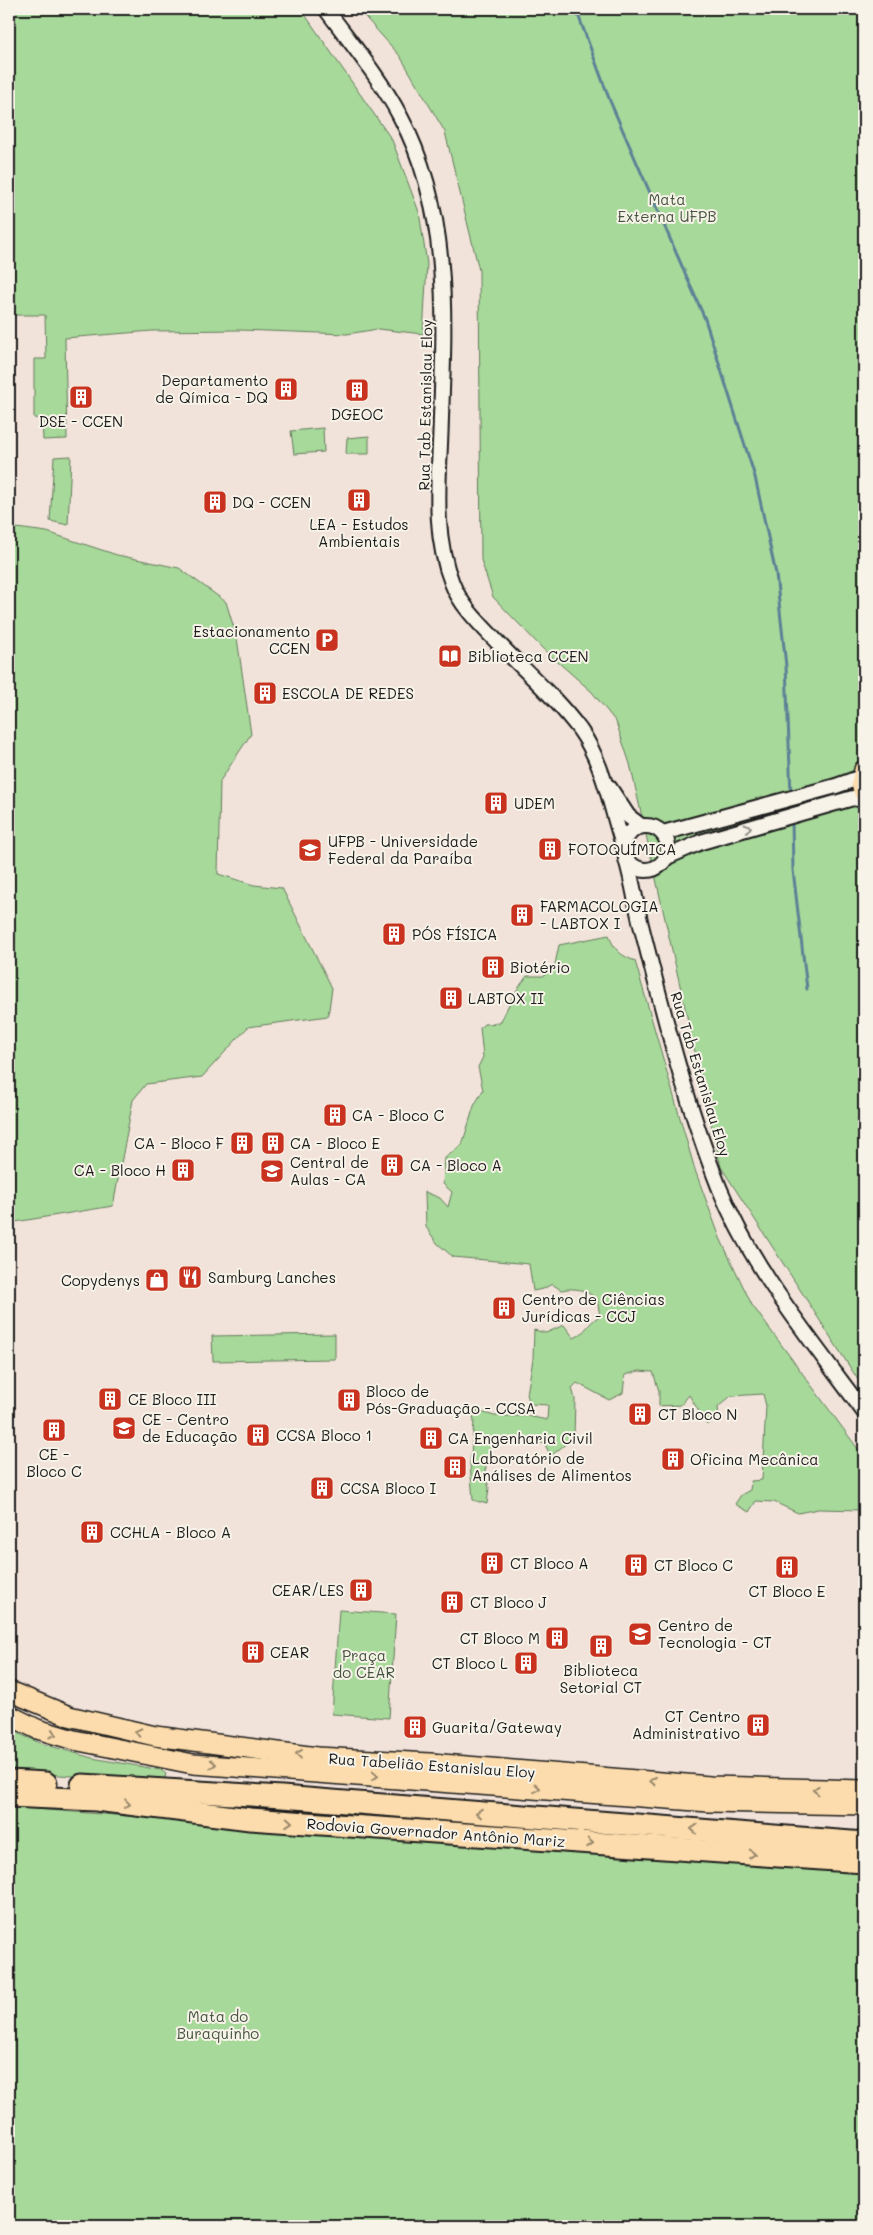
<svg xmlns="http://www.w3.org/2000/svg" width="873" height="2235" font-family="Mali,sans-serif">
<rect width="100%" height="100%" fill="#f2e3da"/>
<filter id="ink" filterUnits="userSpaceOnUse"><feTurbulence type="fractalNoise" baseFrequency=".02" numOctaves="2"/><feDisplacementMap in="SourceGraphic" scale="10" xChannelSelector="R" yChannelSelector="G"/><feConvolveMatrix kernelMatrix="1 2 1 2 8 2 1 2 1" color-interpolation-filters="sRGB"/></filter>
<g filter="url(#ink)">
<!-- green -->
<g fill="#a7d99a" stroke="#627a5b">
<polygon points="9,9 301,9 392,140 419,212 427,264 423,334 378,329 347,334 240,330 152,331 65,338 67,439 43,440 42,419 34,418 34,359 46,359 45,315 9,315"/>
<polygon points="358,9 864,9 864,1389 721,1167 630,764 616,722 592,692 543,649 493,597 481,560 479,270 445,132 400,56"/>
<polygon points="323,428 324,452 294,454 291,431"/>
<polygon points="369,436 369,454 346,454 347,438"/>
<polygon points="71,456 68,525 50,521 54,457"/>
<polygon points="9,527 47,532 117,555 179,568 226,602 237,638 251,734 220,781 218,874 254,885 282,888 332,988 328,1016 248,1027 202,1077 146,1084 133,1100 113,1206 9,1223"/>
<path d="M 609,935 C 614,950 620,955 635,961 L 695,1170 L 720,1238 L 752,1305 L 864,1457 L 864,1552 L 862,1510 L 818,1509 L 798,1513 L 774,1502 L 756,1501 L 749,1512 L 735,1504 L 741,1495 L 750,1490 L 751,1481 L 762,1480 L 766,1406 L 763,1394 L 731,1396 L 718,1407 L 719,1416 L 707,1425 L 689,1395 L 681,1405 L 659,1406 L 659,1391 L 653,1372 L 639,1371 L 625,1375 L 623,1393 L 609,1400 L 577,1383 L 572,1388 L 575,1399 L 574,1437 L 551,1456 L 544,1443 L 492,1442 L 485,1471 L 489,1488 L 487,1504 L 473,1500 L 470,1464 L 474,1422 L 472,1409 L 494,1416 L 528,1416 L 547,1420 L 548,1405 L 530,1404 L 527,1394 L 533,1359 L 534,1330 L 546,1333 L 564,1325 L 574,1338 C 586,1333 588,1322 600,1316 L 597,1299 C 586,1290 576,1287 561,1290 L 552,1284 L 543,1289 L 533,1291 L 529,1264 L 453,1257 L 437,1243 L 426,1227 L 425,1192 L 440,1198 L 448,1207 L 452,1192 L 443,1184 L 445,1158 L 462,1145 L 474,1106 L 483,1090 L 478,1067 L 483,1057 L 480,1028 L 484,1024 L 500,1023 L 514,994 L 527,976 L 543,976 L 554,969 L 559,945 Z"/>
<polygon points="335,1334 335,1359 213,1361 212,1336"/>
<polygon points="339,1610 396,1614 389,1718 332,1714"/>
<polygon points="9,1729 40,1743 92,1758 161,1770 166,1774 164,1781 149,1782 9,1771"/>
<polygon points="9,1807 864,1872 864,2226 9,2226"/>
</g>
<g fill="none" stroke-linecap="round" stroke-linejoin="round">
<!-- stream -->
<g stroke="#5c8196" stroke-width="3">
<polyline points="576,9 610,101 705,319 755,477 776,574 786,666 791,795"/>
<polyline points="792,821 793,870 807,989"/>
</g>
<!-- minor casing -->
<g stroke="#1c1c1c" stroke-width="18">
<g id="minor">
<path d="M 326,9 C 351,43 380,78 400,116 C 450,209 445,315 441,417 C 440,471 431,531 452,583 C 461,607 483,627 500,645 C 527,673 557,699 580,730 C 604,764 611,809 624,848"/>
<polyline points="609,787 628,816 641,826"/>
<circle cx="646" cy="848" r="22"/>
<polyline points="663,833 836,786 861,777"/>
<polyline points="667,857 701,842 853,798 864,800"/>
<path d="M 626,859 C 633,882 636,906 642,929 C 664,1015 686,1104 719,1187 C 752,1269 812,1341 864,1412"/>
</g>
</g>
<!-- major casing -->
<g stroke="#1c1c1c" stroke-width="22">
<g id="major">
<polyline points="864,770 861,784 864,793"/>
<polyline points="9,1691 69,1716 155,1736 317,1757 430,1763 710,1786 864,1790"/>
<polyline points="9,1715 37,1729 74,1740 193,1764 709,1802 864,1805"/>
</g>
</g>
<!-- highway casing -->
<g stroke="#1c1c1c" stroke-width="25">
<g id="highway">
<polyline points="9,1781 46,1783"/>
<polyline points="82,1785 282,1797 864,1843"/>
<polyline points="9,1796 96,1800 250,1819 864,1862"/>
</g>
</g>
<!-- minor -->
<use href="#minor" stroke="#f7f3e8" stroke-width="14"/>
<!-- major -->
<use href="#major" stroke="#fcdcac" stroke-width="19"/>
<!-- highway -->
<use href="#highway" stroke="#fcdcac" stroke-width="21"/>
</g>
<!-- one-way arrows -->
<defs><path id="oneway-chevron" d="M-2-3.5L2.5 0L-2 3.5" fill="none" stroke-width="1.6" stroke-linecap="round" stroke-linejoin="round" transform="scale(1.25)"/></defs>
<use stroke="#94928c" href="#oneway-chevron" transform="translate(748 828) rotate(-16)"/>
<g stroke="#97866b">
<use href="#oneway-chevron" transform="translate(138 1732) rotate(-167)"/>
<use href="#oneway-chevron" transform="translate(53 1734) rotate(17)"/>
<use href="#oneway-chevron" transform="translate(299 1754) rotate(-173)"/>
<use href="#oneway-chevron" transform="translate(213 1764) rotate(3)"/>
<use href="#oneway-chevron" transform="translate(375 1776) rotate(4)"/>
<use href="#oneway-chevron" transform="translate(653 1781) rotate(-175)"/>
<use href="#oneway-chevron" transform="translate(537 1788) rotate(4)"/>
<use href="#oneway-chevron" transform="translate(816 1790) rotate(-178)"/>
<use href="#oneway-chevron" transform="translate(127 1804) rotate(7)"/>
<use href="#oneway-chevron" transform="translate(479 1813) rotate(-175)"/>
<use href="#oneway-chevron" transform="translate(289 1822) rotate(4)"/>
<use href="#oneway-chevron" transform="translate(694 1829) rotate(-175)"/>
<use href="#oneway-chevron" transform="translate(590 1843) rotate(4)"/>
<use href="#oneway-chevron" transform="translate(752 1854) rotate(4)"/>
</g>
</g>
<!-- icons -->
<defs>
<g id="building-square" transform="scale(1.25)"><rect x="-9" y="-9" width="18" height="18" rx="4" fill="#c8321e" stroke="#f7f3e8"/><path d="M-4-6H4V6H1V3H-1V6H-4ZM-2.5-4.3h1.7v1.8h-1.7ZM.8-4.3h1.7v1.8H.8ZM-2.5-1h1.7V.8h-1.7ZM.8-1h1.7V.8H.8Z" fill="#fff"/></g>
<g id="parking-square" transform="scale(1.25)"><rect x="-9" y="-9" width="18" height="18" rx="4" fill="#c8321e" stroke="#f7f3e8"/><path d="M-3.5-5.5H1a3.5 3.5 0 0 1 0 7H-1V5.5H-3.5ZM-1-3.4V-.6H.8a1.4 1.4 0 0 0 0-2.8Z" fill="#fff"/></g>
<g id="library-square" transform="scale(1.25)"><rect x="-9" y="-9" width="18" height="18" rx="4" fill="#c8321e" stroke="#f7f3e8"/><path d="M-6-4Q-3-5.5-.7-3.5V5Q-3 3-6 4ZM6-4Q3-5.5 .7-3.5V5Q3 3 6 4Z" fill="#fff"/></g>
<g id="university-square" transform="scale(1.25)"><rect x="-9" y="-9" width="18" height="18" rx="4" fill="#c8321e" stroke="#f7f3e8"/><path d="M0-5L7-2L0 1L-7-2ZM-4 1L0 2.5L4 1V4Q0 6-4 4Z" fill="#fff"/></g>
<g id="restaurant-square" transform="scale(1.25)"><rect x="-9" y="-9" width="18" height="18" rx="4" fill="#c8321e" stroke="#f7f3e8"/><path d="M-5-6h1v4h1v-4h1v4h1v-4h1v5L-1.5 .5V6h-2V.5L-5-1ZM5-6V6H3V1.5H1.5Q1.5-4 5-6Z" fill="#fff"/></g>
<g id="shop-square" transform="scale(1.25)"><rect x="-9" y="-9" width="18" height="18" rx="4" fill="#c8321e" stroke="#f7f3e8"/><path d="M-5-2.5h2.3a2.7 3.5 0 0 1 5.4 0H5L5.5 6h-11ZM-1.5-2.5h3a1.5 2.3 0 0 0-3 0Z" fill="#fff"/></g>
</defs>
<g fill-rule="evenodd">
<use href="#building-square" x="286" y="389"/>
<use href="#building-square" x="357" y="390"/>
<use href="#building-square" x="81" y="397"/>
<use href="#building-square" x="359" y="500"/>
<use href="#building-square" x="215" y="502"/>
<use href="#parking-square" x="327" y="640"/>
<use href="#library-square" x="450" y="656"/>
<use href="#building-square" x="265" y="693"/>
<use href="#building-square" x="496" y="803"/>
<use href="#building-square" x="550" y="849"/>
<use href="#university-square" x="310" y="850"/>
<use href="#building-square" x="522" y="915"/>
<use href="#building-square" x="394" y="934"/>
<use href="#building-square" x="493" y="967"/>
<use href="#building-square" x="451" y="998"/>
<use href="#building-square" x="335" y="1115"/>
<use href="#building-square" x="242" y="1143"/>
<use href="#building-square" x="273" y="1143"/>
<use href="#building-square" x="392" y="1165"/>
<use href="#building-square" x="183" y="1170"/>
<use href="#university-square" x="272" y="1171"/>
<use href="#restaurant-square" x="190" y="1277"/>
<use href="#shop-square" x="157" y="1280"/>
<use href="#building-square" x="504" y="1308"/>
<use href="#building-square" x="110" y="1399"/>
<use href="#building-square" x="349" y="1400"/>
<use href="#building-square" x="640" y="1414"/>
<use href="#university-square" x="124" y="1428"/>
<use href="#building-square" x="54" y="1430"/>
<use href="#building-square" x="258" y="1435"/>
<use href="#building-square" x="431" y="1438"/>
<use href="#building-square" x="673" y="1459"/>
<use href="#building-square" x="455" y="1467"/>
<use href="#building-square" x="322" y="1488"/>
<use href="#building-square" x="92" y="1532"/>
<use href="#building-square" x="492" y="1563"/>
<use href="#building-square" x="636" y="1565"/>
<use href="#building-square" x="787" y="1567"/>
<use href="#building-square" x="361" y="1590"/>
<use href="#building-square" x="452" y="1602"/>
<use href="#university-square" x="640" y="1634"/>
<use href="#building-square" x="557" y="1638"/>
<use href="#building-square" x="601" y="1646"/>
<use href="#building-square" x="253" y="1652"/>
<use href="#building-square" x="526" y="1663"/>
<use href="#building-square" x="758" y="1725"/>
<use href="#building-square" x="415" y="1727"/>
</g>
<g text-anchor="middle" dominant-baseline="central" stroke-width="4" stroke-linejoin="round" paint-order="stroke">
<!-- park labels -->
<g font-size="15" fill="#465542" stroke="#f7f3e8">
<text x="667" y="199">Mata<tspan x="667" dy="17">Externa UFPB</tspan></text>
<text x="364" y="1655">Praça<tspan x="364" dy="17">do CEAR</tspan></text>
<text x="218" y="2016">Mata do<tspan x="218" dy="17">Buraquinho</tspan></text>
</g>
<!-- poi labels -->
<g font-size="15" fill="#1c1c1c" stroke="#f7f3e8" text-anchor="start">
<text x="268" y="380" text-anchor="end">Departamento<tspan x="268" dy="17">de Qímica - DQ</tspan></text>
<text x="357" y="414" text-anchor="middle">DGEOC</text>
<text x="81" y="421" text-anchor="middle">DSE - CCEN</text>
<text x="232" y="502">DQ - CCEN</text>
<text x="359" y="524" text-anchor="middle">LEA - Estudos<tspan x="359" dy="17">Ambientais</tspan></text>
<text x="310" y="631" text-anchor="end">Estacionamento<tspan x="310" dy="17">CCEN</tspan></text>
<text x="468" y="656">Biblioteca CCEN</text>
<text x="282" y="693">ESCOLA DE REDES</text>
<text x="514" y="803">UDEM</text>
<text x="328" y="841">UFPB - Universidade<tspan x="328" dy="17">Federal da Paraíba</tspan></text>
<text x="568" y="849">FOTOQUÍMICA</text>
<text x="540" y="906">FARMACOLOGIA<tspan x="540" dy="17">- LABTOX I</tspan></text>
<text x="412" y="934">PÓS FÍSICA</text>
<text x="510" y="967">Biotério</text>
<text x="468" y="998">LABTOX II</text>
<text x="352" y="1115">CA - Bloco C</text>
<text x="224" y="1143" text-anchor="end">CA - Bloco F</text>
<text x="290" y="1143">CA - Bloco E</text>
<text x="290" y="1162">Central de<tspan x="290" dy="17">Aulas - CA</tspan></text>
<text x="410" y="1165">CA - Bloco A</text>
<text x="166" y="1170" text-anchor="end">CA - Bloco H</text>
<text x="208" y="1277">Samburg Lanches</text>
<text x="140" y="1280" text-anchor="end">Copydenys</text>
<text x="522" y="1299">Centro de Ciências<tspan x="522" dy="17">Jurídicas - CCJ</tspan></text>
<text x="366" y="1391">Bloco de<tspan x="366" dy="17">Pós-Graduação - CCSA</tspan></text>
<text x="128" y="1399">CE Bloco III</text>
<text x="658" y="1414">CT Bloco N</text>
<text x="142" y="1419">CE - Centro<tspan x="142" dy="17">de Educação</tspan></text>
<text x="276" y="1435">CCSA Bloco 1</text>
<text x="448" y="1438">CA Engenharia Civil</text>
<text x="54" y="1454" text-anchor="middle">CE -<tspan x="54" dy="17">Bloco C</tspan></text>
<text x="472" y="1458">Laboratório de<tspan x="472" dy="17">Análises de Alimentos</tspan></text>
<text x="690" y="1459">Oficina Mecânica</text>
<text x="340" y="1488">CCSA Bloco I</text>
<text x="110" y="1532">CCHLA - Bloco A</text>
<text x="510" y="1563">CT Bloco A</text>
<text x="654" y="1565">CT Bloco C</text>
<text x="344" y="1590" text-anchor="end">CEAR/LES</text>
<text x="787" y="1591" text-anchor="middle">CT Bloco E</text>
<text x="470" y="1602">CT Bloco J</text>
<text x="658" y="1625">Centro de<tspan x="658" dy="17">Tecnologia - CT</tspan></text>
<text x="540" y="1638" text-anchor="end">CT Bloco M</text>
<text x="270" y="1652">CEAR</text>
<text x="508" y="1663" text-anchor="end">CT Bloco L</text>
<text x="601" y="1670" text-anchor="middle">Biblioteca<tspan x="601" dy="17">Setorial CT</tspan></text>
<text x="740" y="1716" text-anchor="end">CT Centro<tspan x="740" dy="17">Administrativo</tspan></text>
<text x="432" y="1727">Guarita/Gateway</text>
</g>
<!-- street labels -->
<g font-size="15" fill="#1c1c1c" stroke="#f7f3e8">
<text transform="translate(425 405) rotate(-89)">Rua Tab Estanislau Eloy</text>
<text transform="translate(701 1074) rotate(73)">Rua Tab Estanislau Eloy</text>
<text transform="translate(432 1765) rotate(4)">Rua Tabelião Estanislau Eloy</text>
<text transform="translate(436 1832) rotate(4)">Rodovia Governador Antônio Mariz</text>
</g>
</g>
<!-- margin -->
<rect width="873" height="2235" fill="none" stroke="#f7f3e8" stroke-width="30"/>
<rect x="15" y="15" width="843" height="2205" fill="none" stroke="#1c1c1c" stroke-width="2" filter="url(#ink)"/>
</svg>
